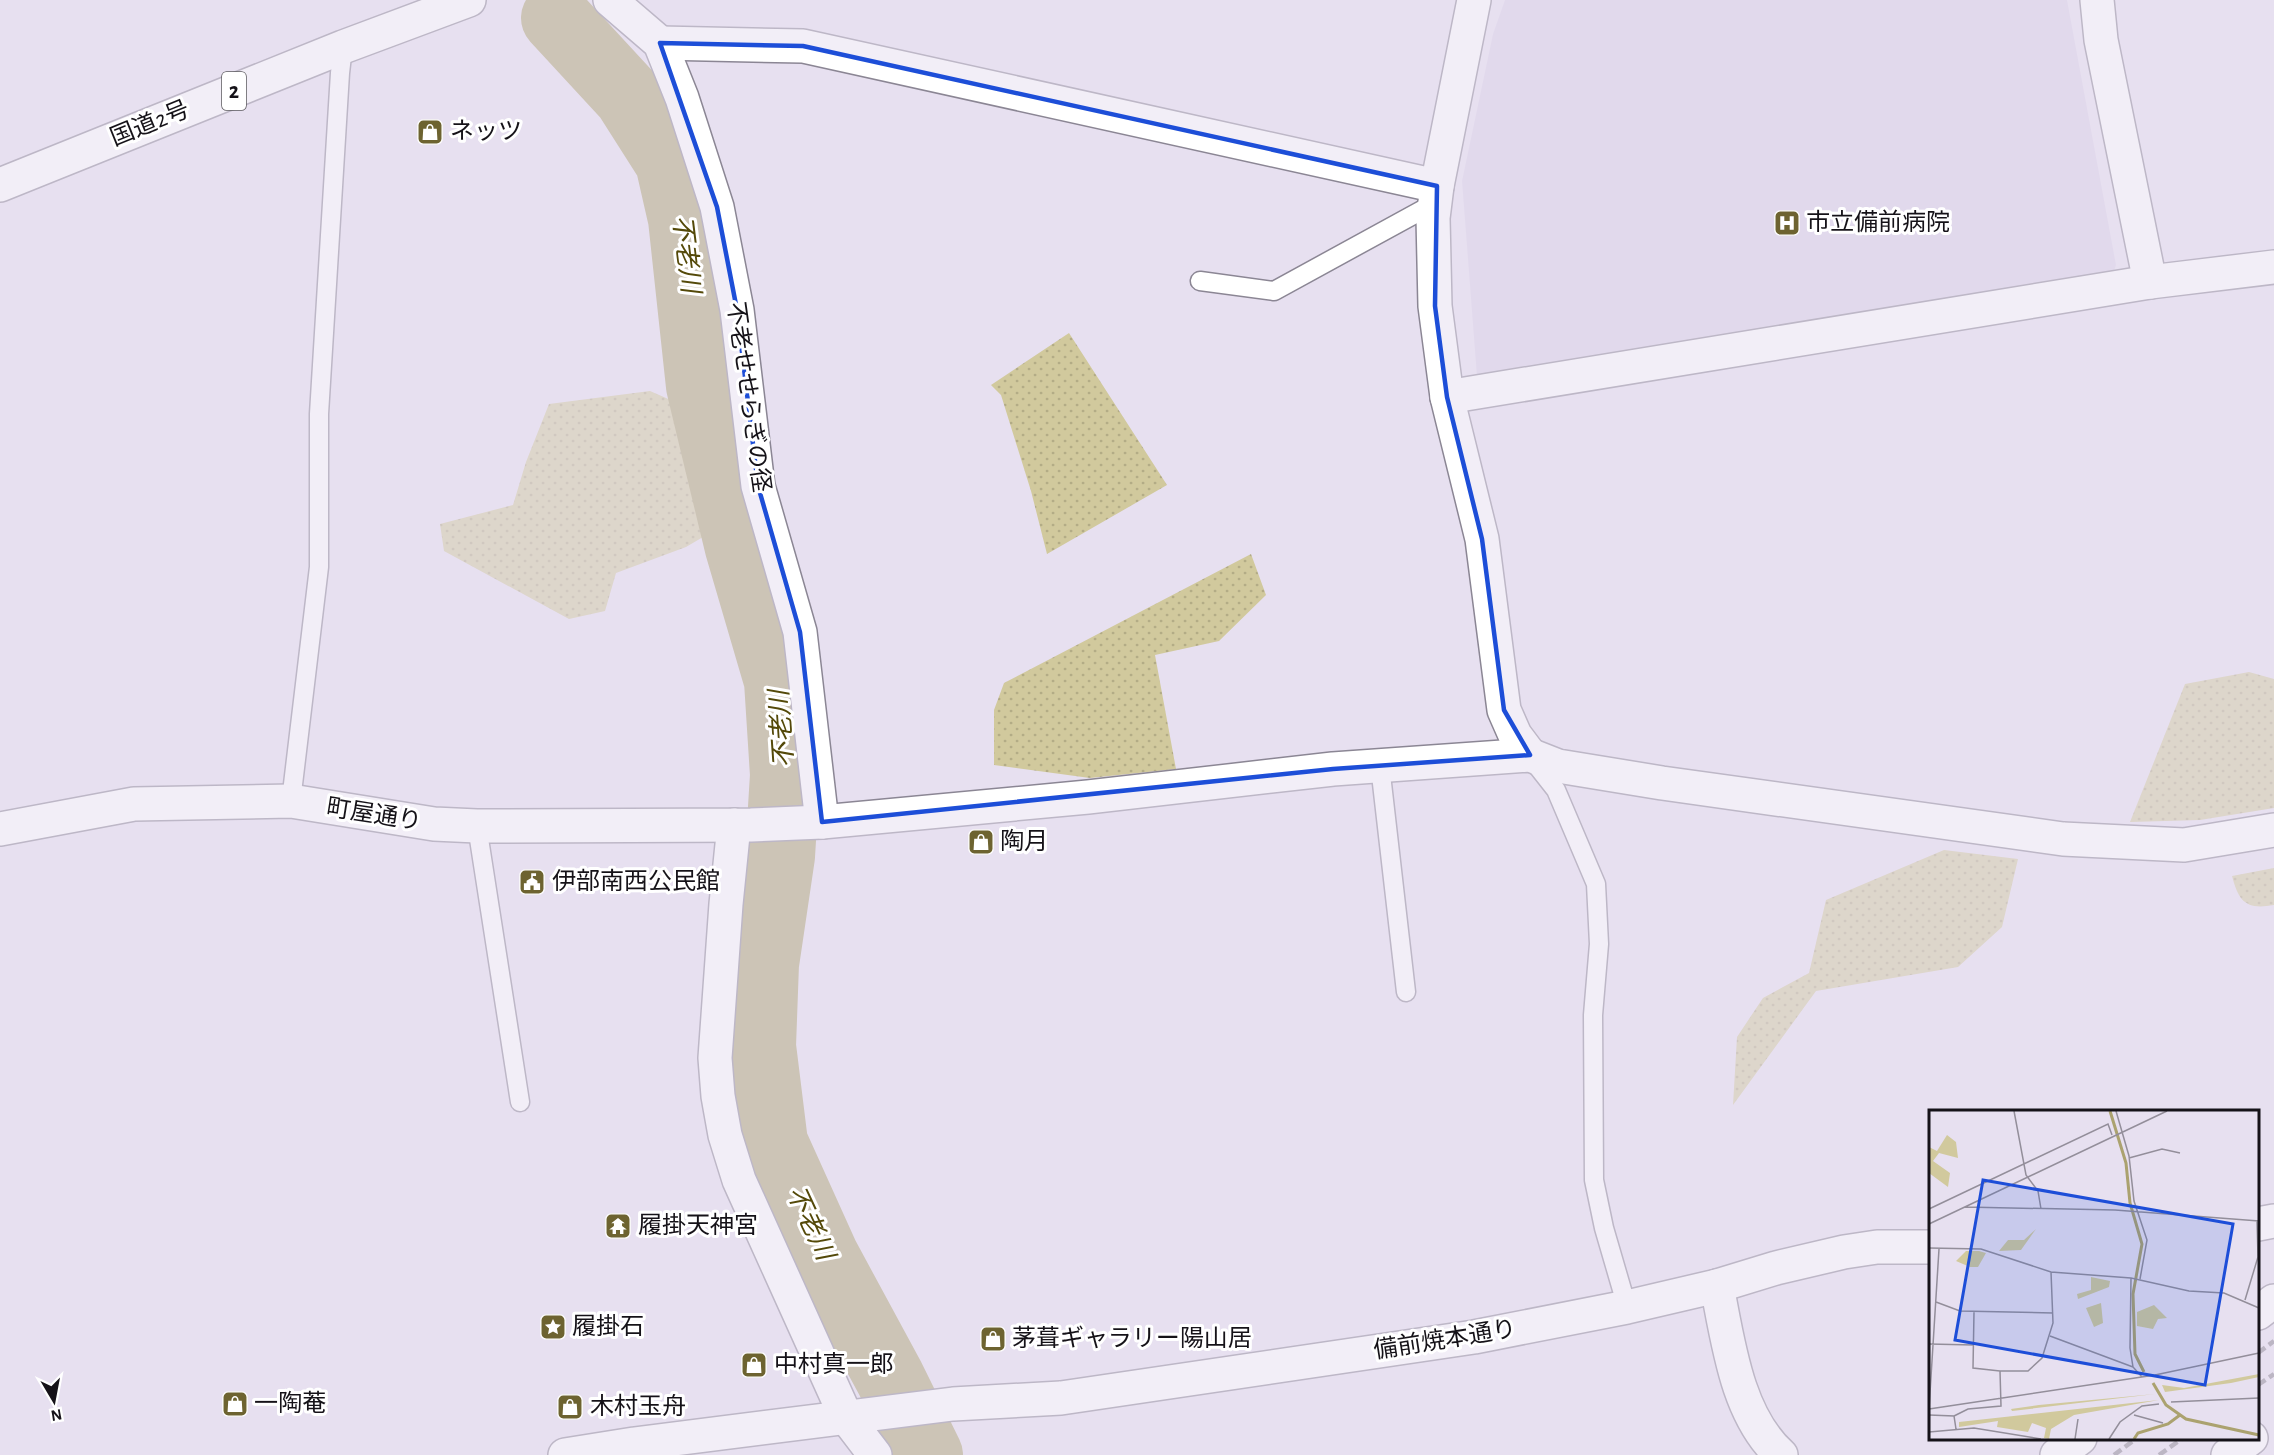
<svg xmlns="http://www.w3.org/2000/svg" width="2274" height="1455" font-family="'Alegreya Sans','Noto Sans JP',sans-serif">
<defs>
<pattern id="grass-dots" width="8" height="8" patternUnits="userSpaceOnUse" patternTransform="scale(1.5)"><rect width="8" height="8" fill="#d1c99d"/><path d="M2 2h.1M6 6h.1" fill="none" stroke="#b3ac86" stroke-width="1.8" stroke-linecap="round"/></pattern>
</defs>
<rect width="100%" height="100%" fill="#e7e0f0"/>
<!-- built -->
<polygon fill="#dad1e7" points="1505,0 2067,0 2116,265 2112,277 1477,377 1462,181 1493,34"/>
<!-- grass -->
<g fill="url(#grass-dots)">
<polygon points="1069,333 1167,485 1047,554 1031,491 1001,395 991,385"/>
<polygon points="650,391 689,408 715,530 686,547 616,573 605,611 569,619 444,551 440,524 513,505 526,462 549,404"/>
<polygon points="1251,554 1266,595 1219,641 1155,655 1176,769 1090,778 994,765 994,710 1004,683"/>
<polygon points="2249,672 2274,679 2274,808 2200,820 2130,822 2185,684"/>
<polygon points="1944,850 2018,859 2002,927 1958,967 1816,991 1733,1105 1737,1037 1763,998 1809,973 1826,900"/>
<path d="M 2274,868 L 2274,905 C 2246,910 2239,902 2232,876 Z"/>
</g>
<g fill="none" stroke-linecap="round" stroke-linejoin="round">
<!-- river -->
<polyline stroke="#aba26f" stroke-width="70" points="556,18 628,96 670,162 683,219 701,386 740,548 779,681 785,775 780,856 764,964 761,1046 773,1143 824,1256 890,1378 928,1455"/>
<!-- service casing -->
<g stroke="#8b8694" stroke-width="21">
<g id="service">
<polyline points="1200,281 1274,291 1435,203"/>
<polyline points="1534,762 1556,790 1596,884 1599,944 1593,1015 1594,1180 1604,1228 1627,1307"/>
<polyline points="1380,766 1406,992"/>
<polyline points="291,801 319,567 319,414 340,73 343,47"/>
<polyline points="477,826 520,1102"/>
</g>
</g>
<!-- minor casing -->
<g stroke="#8b8694" stroke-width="36">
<g id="minor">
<polyline points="610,0 660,43 682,98 717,207 737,310 758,486 800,632 822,822"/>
<polyline points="1474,0 1437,186 1433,218 1435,306 1447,397 1482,539 1504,710 1515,735 1530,755"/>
<polyline points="2097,0 2101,40 2150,282"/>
<polyline points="660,43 803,46 1437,186"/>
<polyline points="1447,397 2150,282 2274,267"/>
<polyline points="734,825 726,904 715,1058 718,1096 725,1135 739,1180 846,1417 875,1455"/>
<polyline points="0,829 134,804 291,801 434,824 477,826 751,825 822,822 1088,797 1333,769 1530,755 1558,766 1662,783 2063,839 2184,845 2274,830"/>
<polyline points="2258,1224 2274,1221"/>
<path d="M 1717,1286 C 1728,1342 1737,1416 1781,1455"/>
<polyline points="2258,1313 2274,1301"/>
<polyline points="565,1455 634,1444 953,1404 1061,1398 1474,1337 1627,1307 1717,1286 1776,1268 1844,1252 1877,1247 1930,1247"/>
<polyline points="2057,1455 2080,1438"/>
<polyline points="2228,1455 2251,1438"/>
</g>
</g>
<!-- trunk casing -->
<g stroke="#8b8694" stroke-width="36">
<polyline id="trunk" points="0,185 343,47 469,0"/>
</g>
<!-- service -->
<use href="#service" stroke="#fff" stroke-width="18"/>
<!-- minor -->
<use href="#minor" stroke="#fff" stroke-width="33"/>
<!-- trunk -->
<use href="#trunk" stroke="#fff" stroke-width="33"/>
<!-- rail -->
<g stroke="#88838e" stroke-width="4.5" stroke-dasharray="9 4.5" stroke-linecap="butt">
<polyline points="2258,1353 2274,1341"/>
<polyline points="2258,1385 2274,1374"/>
<polyline points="2114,1455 2137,1438"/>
<polyline points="2159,1455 2183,1438"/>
</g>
</g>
<!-- marked area -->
<path d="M0 0H2274V1455H0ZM 660,43 L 803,46 L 1437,186 L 1435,306 L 1447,397 L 1482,539 L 1504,710 L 1530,755 L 1333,769 L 822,822 L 800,632 L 758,486 L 737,310 L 717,207 Z" fill="#e7e0f0" fill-opacity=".55" fill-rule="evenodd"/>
<path fill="none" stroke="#1d4ed8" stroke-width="4.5" stroke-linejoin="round" d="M 660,43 L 803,46 L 1437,186 L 1435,306 L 1447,397 L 1482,539 L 1504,710 L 1530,755 L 1333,769 L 822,822 L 800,632 L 758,486 L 737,310 L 717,207 Z"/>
<!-- icons -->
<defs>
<g id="shop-square" transform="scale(1.35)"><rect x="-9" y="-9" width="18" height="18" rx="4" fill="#6d6330" stroke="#fff"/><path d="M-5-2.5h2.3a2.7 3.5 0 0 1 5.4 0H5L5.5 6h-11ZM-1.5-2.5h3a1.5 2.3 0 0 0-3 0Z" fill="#fff"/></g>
<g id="hospital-square" transform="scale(1.35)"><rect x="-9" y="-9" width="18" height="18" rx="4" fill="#6d6330" stroke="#fff"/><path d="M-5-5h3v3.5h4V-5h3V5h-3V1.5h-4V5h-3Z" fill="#fff"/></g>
<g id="civic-square" transform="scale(1.35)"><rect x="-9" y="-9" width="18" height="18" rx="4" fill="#6d6330" stroke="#fff"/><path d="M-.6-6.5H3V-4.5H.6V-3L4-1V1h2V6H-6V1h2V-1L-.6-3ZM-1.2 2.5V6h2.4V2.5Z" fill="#fff"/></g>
<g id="temple-square" transform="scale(1.35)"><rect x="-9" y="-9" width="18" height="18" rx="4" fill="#6d6330" stroke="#fff"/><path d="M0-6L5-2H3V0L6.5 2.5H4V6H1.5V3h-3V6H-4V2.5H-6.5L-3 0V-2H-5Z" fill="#fff"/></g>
<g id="sight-square" transform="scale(1.35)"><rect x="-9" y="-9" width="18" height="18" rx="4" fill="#6d6330" stroke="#fff"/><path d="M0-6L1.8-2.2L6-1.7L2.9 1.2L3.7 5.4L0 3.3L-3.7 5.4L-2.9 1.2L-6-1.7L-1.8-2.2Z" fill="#fff"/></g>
</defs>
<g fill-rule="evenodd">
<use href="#shop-square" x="430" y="132"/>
<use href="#hospital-square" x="1787" y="223"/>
<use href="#shop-square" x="981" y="842"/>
<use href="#civic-square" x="532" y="882"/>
<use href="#temple-square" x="618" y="1226"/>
<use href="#sight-square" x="553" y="1327"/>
<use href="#shop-square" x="993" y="1339"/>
<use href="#shop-square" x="754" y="1365"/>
<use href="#shop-square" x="235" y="1404"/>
<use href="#shop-square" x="570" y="1407"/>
</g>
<g text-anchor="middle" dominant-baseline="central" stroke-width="6" stroke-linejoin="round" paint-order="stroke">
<!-- shield labels -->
<rect fill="#fff" stroke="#5b595d" stroke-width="1.5" x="222" y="72" width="24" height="38" rx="4.5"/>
<g font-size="22" font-weight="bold" fill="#151218">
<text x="234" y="91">2</text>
</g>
<!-- street labels -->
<g font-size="24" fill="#151218" stroke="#fff">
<text transform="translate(150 124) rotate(-22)">国道2号</text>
<text transform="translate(748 397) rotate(82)">不老せせらぎの径</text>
<text transform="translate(374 815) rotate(9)">町屋通り</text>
<text transform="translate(1445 1340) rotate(-9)">備前焼本通り</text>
</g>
<!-- poi labels -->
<g font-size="24" fill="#151218" stroke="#fff" text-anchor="start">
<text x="450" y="132">ネッツ</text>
<text x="1806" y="223">市立備前病院</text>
<text x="1000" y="842">陶月</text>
<text x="552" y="882">伊部南西公民館</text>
<text x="638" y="1226">履掛天神宮</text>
<text x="572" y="1327">履掛石</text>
<text x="1012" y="1339">茅葺ギャラリー陽山居</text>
<text x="774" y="1365">中村真一郎</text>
<text x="254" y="1404">一陶菴</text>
<text x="590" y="1407">木村玉舟</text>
</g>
<!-- water labels -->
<g font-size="26" font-style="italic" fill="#544909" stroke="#fff">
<text transform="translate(686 254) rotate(83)">不老川</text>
<text transform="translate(782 729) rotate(-94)">不老川</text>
<text transform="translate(810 1223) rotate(65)">不老川</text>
</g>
</g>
<!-- overview -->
<g transform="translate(1929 1110)">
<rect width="330" height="330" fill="#e7e0f0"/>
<path d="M 18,25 L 27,32 L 29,48 L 10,43 L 4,51 L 21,63 L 19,77 L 0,63 L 0,37 L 8,41 ZM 107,119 L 92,140 L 70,141 L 79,130 L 95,130 ZM 37,141 L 50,141 L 57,143 L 49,157 L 41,157 L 27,151 ZM 162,167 L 181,171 L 180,177 L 149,189 L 148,184 L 162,180 ZM 172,193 L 174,213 L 165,217 L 157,198 ZM 225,195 L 238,208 L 229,209 L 224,219 L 208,216 L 208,202 ZM 330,264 L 330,267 L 302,273 L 236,282 L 233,275 L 255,278 ZM 226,284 L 83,301 L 82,299 L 110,295 ZM 230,290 L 145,305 L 122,319 L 120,329 L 115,328 L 117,318 L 103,313 L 99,322 L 68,317 L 69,311 L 30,317 L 30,312 Z" fill="#d1c99d"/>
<path fill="none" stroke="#aba26f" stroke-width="3" d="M 181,1 L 197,53 L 201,93 L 213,134 L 204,184 L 206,244 L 215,262M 224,273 L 237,295 L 257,309 L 330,325M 205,329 L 209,323 L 239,314 L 251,305"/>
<path fill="none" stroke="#938e9a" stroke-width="1.5" d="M 85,1 L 97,65 L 109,81 L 112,99M 187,1 L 200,46 L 205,91 L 218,130 L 211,169M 200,48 L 233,39 L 251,43M 36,97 L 186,100 L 330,111M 0,99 L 179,14 L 183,25M 0,114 L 238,1M 0,138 L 52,139 L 122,162 L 202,168 L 260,181 L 295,183 L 330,198M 202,168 L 201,238 L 204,257 L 213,267M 316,190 L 329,147 L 328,110M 7,192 L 31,201 L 124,203M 45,202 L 44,258 L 71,261M 121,226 L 204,257M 0,234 L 45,235M 242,292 L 330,288M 0,299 L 10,139M 0,299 L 226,265 L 330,243M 0,305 L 25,306 L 27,319M 205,305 L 234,313M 25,306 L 39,299 L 72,296 L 71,261 L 99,261 L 113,248 L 124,213 L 122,162M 0,322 L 45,318 L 112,329M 146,329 L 149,309M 180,329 L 191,312 L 213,296 L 230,294"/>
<path fill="#1d4ed8" fill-opacity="0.15" stroke="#1d4ed8" stroke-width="3" d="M 54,70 L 304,114 L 276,275 L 26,230 Z"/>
<rect width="330" height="330" fill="none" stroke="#151218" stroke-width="3"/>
</g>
<!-- north arrow -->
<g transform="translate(54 1401) rotate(170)" stroke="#ffffff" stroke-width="4.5" paint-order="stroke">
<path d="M0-4.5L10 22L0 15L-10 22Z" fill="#151218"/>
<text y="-9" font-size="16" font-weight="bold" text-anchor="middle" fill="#151218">N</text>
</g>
</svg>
